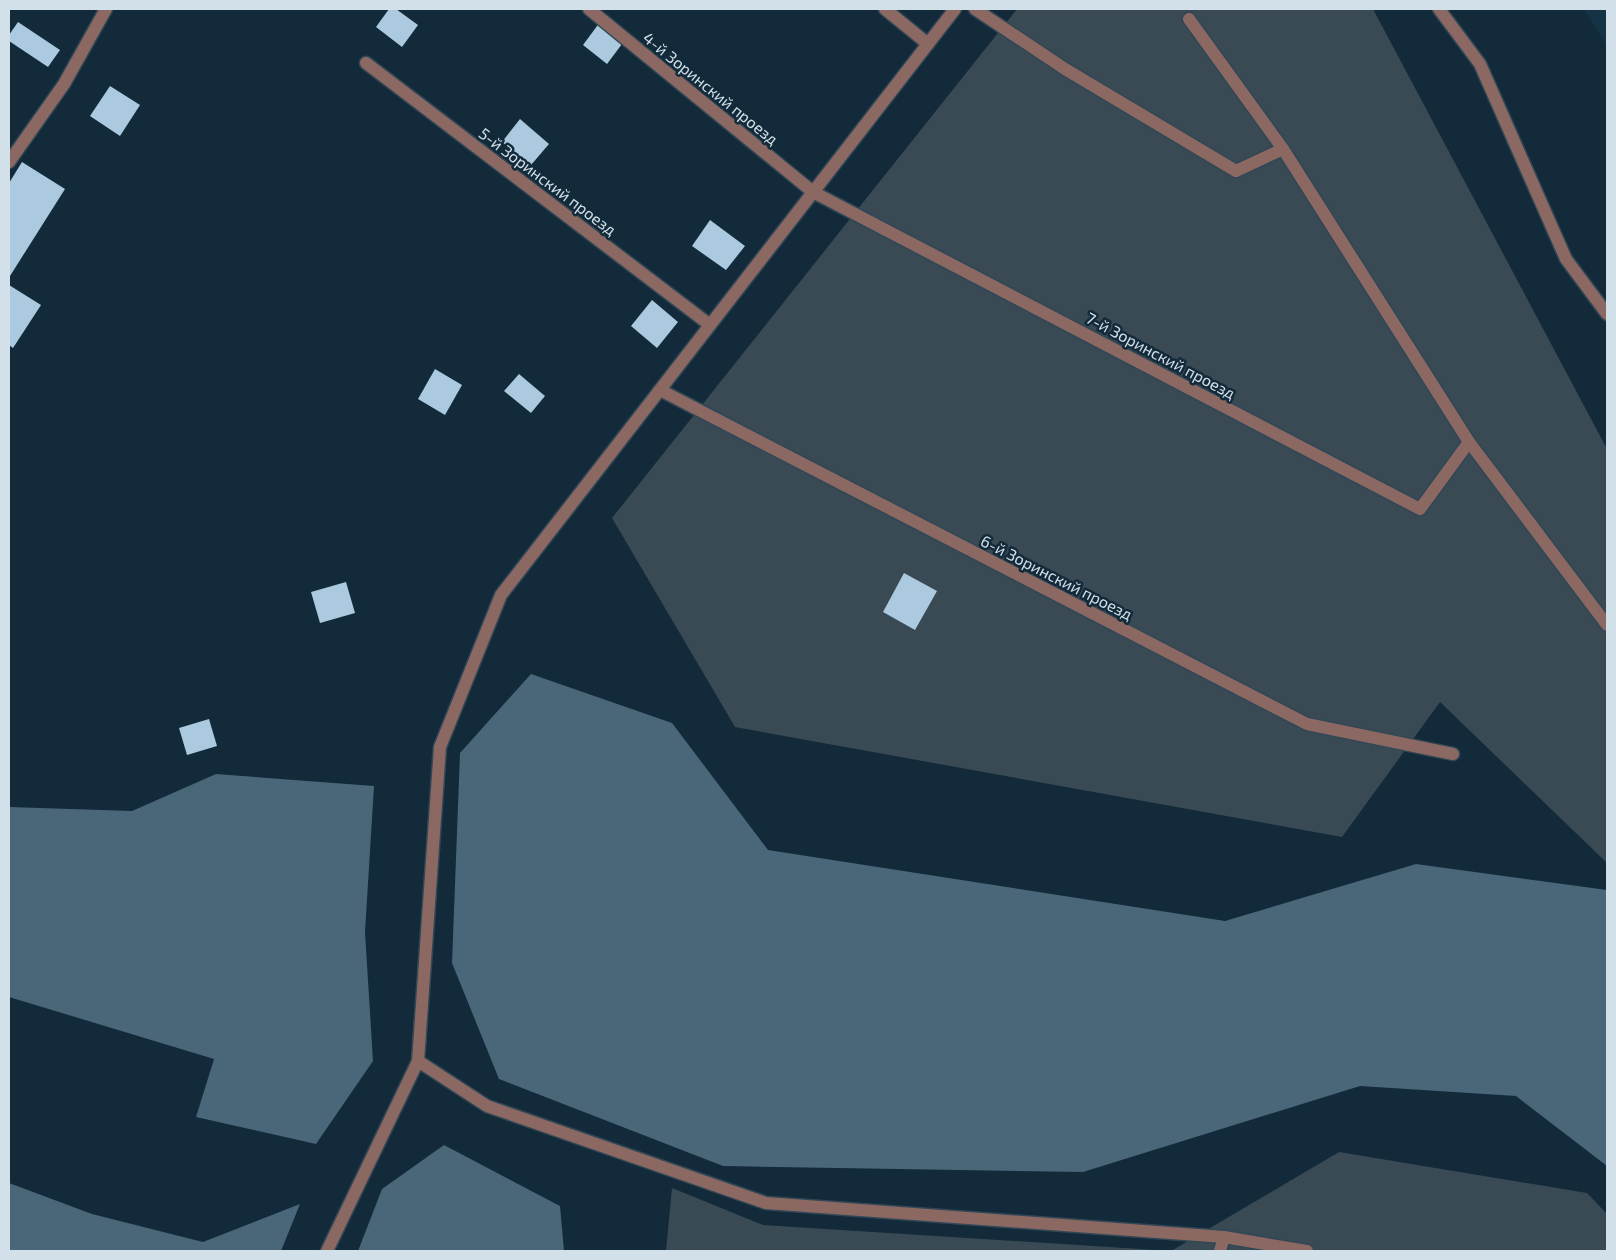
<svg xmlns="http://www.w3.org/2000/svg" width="1616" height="1260" font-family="'Exo 2',sans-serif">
<rect width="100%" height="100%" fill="#122a39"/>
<!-- built -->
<polygon fill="#143446" points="1584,9 1607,9 1607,46"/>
<!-- green -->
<g fill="#394a55">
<polygon points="1017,9 1373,9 1607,449 1607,863 1440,702 1342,837 735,727 612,518"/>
<polygon points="1339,1152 1587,1193 1607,1214 1607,1251 666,1251 672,1188 763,1225 1171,1251"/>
</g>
<!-- water -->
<g fill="#4a6679">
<polygon points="531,674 672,723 768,850 1225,921 1416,864 1607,890 1607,1166 1516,1096 1360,1086 1083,1172 723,1166 499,1079 452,963 460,753"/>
<polygon points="216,774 374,786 365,932 373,1061 316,1144 196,1117 214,1059 9,997 9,807 132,811"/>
<polygon points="444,1145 560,1206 564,1251 358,1251 382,1189"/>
<polygon points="9,1183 92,1214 203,1242 300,1204 281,1251 9,1251"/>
</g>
<!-- building -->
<g fill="#abcadf">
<polygon points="389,9 396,9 418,25 402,47 376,27"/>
<polygon points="18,22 60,50 48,67 9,41 9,35"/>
<polygon points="600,22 625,40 607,64 583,45"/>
<polygon points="110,86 140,105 120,136 90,116"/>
<polygon points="520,119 549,144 531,165 502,142"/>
<polygon points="22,162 65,189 10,276 9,183"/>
<polygon points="710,220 745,246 726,270 692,246"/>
<polygon points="9,285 41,305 13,348 9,345"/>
<polygon points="652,300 678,322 657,348 631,326"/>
<polygon points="435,369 462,385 445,415 418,399"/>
<polygon points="519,374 545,396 531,413 504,391"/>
<polygon points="904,573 937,591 915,630 883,612"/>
<polygon points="346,582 355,613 320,623 311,592"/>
<polygon points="209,719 217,746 187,755 179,728"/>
</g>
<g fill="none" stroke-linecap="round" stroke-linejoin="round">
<!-- minor casing -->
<g stroke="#314755" stroke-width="15">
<g id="minor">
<polyline points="589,9 813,192 1420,509 1469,442"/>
<polyline points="885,9 928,44"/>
<polyline points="975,9 1065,69 1236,171 1283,149"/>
<polyline points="1439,9 1480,64 1566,259 1607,314"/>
<polyline points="1189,19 1283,149 1469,442 1607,625"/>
<polyline points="366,63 710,325"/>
<polyline points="9,162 64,84 106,9"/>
<polyline points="660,390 1307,724 1453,754"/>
<polyline points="418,1061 487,1106 766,1203 1224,1237 1307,1251"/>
<polyline points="327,1251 418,1061 440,747 501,595 955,9"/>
<polyline points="1220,1251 1224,1237"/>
</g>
</g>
<!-- minor -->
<use href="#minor" stroke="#8c6863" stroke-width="12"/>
</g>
<g text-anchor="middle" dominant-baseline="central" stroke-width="5" stroke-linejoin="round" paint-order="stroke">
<!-- street labels -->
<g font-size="16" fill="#d2e0ea" stroke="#122a39">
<text transform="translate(711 88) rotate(39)">4-й Зоринский проезд</text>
<text transform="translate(548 181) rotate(37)">5-й Зоринский проезд</text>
<text transform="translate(1161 355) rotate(28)">7-й Зоринский проезд</text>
<text transform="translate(1057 577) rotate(27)">6-й Зоринский проезд</text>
</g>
</g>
<!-- border -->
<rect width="1616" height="1260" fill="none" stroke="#d2e0ea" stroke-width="20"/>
</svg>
